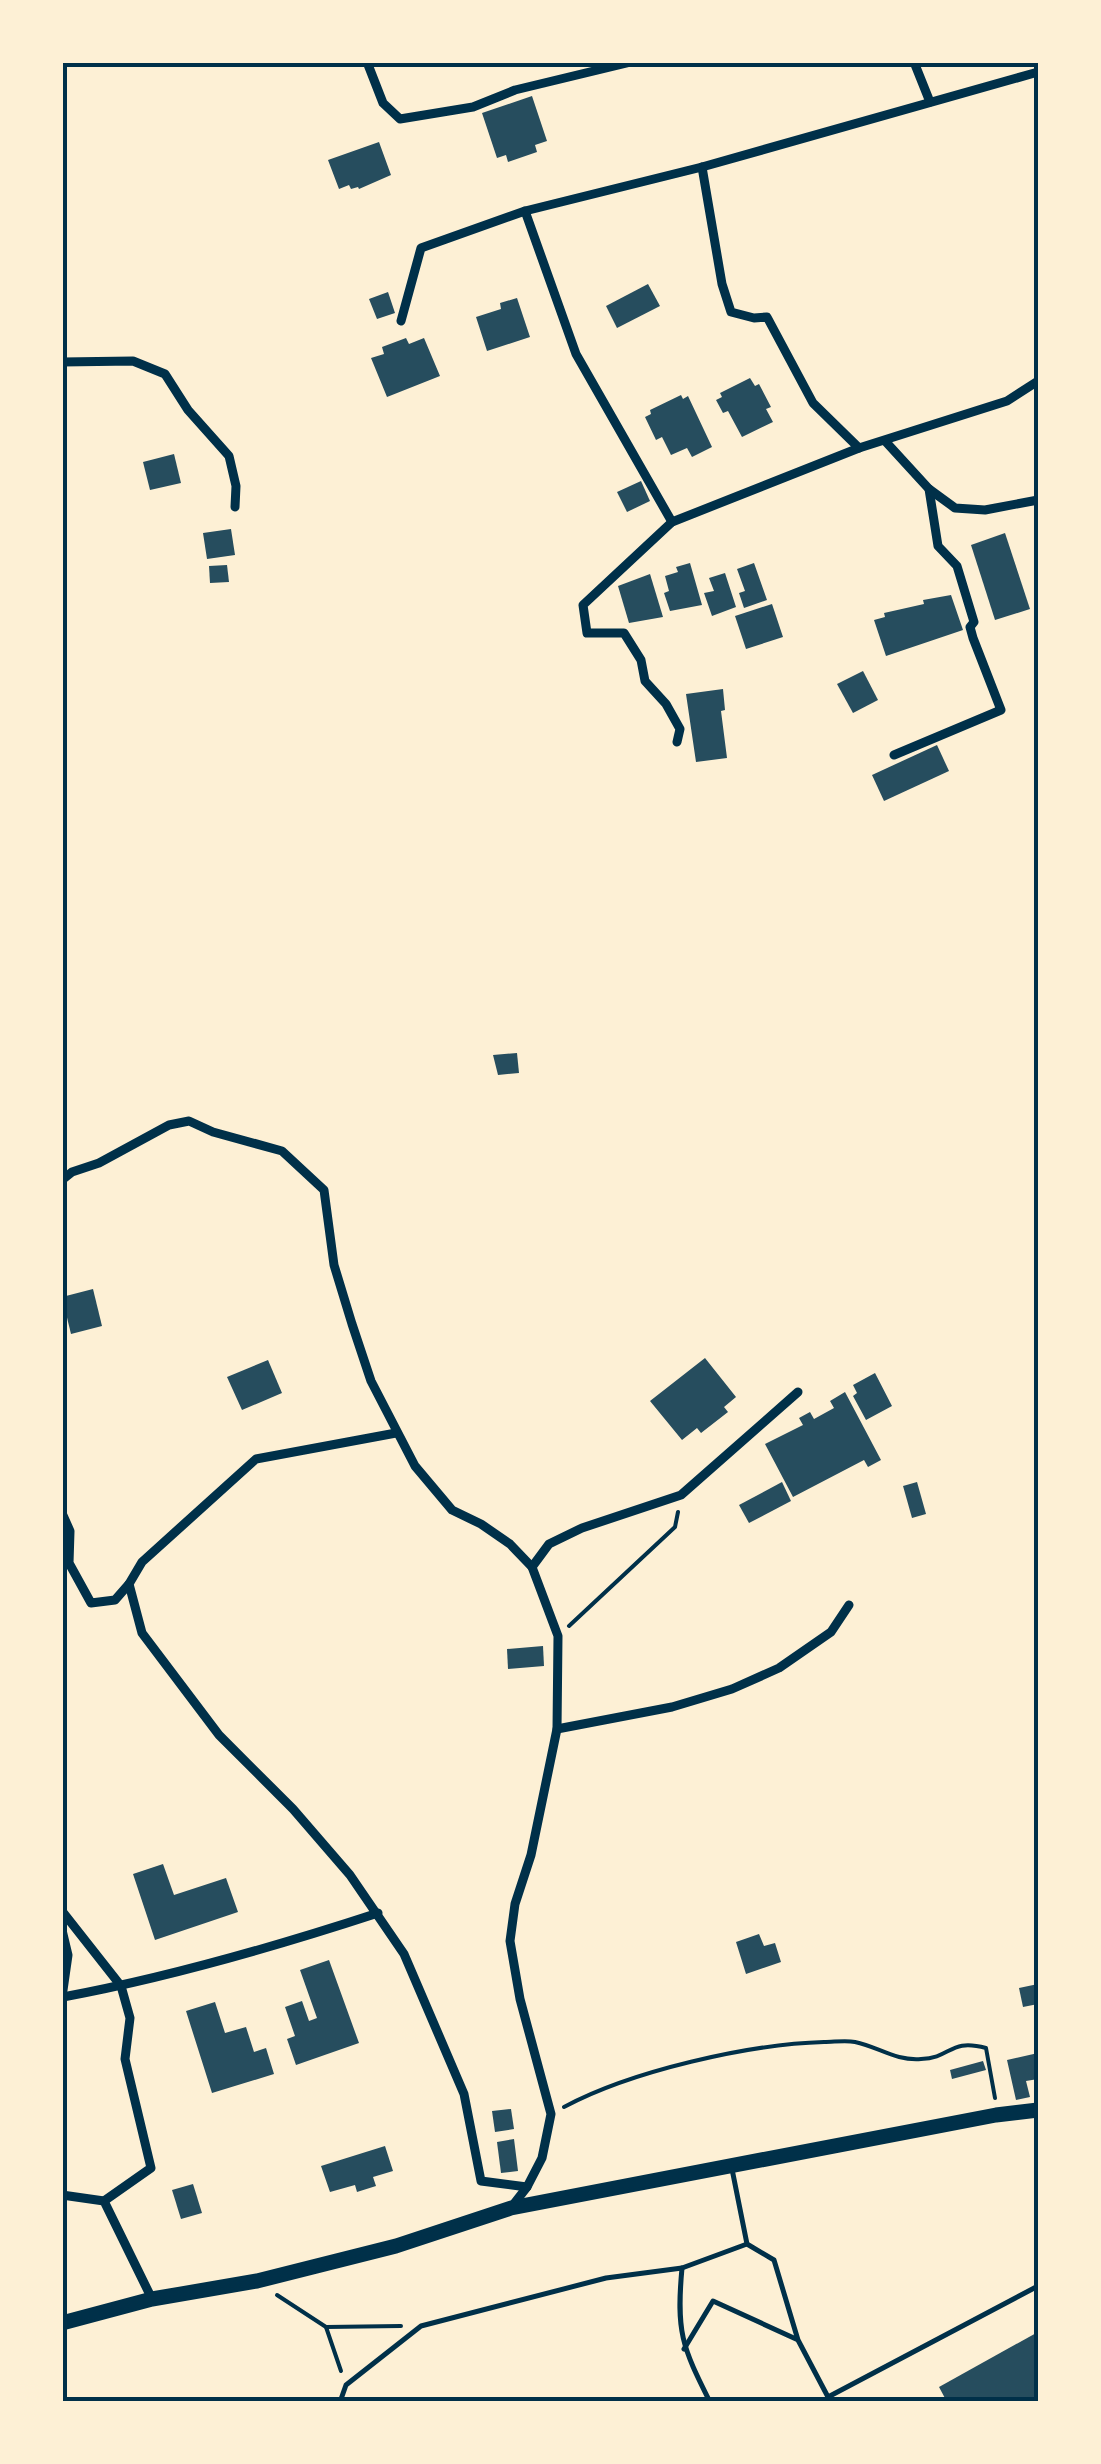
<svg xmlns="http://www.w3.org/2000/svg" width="1101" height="2464" font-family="Signika,sans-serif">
<rect width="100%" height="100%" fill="#fdf0d5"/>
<!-- building -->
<g fill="#264d5e">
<polygon points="532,96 547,141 535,145 537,152 508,162 506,155 497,158 482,113"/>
<polygon points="379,142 391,175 359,189 358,187 351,189 349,185 339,189 328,160"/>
<polygon points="648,284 660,306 617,328 606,306"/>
<polygon points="388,292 395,313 377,319 369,299"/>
<polygon points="517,298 530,337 487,351 476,317 501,309 500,303"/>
<polygon points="406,338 409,344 424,338 440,376 387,397 371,358 384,354 382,347"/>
<polygon points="750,378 755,386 759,384 771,407 766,409 773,422 742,437 728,411 723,413 716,400 722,397 720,393"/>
<polygon points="681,395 683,399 688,396 712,447 692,457 687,448 671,455 662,437 656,440 645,417 651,414 650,410"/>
<polygon points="174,454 181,483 150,490 143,462"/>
<polygon points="641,481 650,501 627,512 617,492"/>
<polygon points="231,529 235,555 207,559 203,533"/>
<polygon points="1005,533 1030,609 995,620 971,545"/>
<polygon points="690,563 702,605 670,611 664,593 669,591 665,576 678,572 676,567"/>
<polygon points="754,563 767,600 744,608 739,593 745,591 737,569"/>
<polygon points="227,565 229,582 210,583 209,566"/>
<polygon points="725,573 736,607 712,616 704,593 714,591 709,578"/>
<polygon points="650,574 663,617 629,623 618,586"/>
<polygon points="951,595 963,630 886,656 874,620 885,617 884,613 924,604 923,600"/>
<polygon points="772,604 783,637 746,649 735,616"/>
<polygon points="863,671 878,700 853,713 837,684"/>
<polygon points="723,689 725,710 721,711 727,758 696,762 686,694"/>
<polygon points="937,745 949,771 884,801 872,775"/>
<polygon points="517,1053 519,1073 498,1075 493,1055"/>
<polygon points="93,1289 102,1326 71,1334 62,1297"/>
<polygon points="705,1358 736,1397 724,1407 728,1412 701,1433 697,1428 682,1440 650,1401"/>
<polygon points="268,1360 282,1393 242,1410 227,1377"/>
<polygon points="875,1373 892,1406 866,1420 853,1396 857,1393 853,1385"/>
<polygon points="845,1392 881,1460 868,1467 864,1460 793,1497 765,1444 803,1425 799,1418 810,1412 814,1419 834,1408 830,1401"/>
<polygon points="782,1482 791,1501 749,1523 739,1505"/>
<polygon points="917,1482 926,1514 912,1518 903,1486"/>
<polygon points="543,1646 544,1666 508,1669 507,1649"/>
<polygon points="163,1864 174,1895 226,1878 238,1912 155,1940 133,1874"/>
<polygon points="759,1934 764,1946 775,1943 781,1962 746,1974 736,1942"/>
<polygon points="329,1960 359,2043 296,2065 287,2039 295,2036 285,2007 302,2001 309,2021 317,2018 300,1970"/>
<polygon points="1038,1984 1038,2004 1023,2007 1019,1988"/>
<polygon points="215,2002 225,2033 246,2027 254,2052 266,2048 274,2074 212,2093 186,2011"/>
<polygon points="1038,2053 1038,2079 1026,2081 1030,2097 1016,2100 1007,2060"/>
<polygon points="983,2061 986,2070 952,2079 950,2070"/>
<polygon points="511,2109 514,2129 495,2132 492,2111"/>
<polygon points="514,2139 518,2171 501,2173 497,2142"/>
<polygon points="385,2146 393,2171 373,2177 376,2186 357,2192 355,2185 330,2192 321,2166"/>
<polygon points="193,2184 202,2213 181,2219 172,2190"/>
<polygon points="1038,2332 1038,2402 947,2402 939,2387"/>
</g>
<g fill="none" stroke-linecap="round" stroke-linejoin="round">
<!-- path -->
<g stroke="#003049" stroke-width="4">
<polyline points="569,1626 675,1527 678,1512"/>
<path d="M 564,2107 C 631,2071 749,2044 824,2042 C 834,2042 846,2040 855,2042 C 879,2047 895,2061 921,2059 C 952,2058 949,2038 986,2048 L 995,2098"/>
<polyline points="277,2295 326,2327 341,2371"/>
<polyline points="326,2327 401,2326"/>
</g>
<!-- service -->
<g stroke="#003049" stroke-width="5">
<polyline points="732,2169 747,2244 774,2260 798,2340 828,2397 1038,2286"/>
<path d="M 682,2268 C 676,2332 682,2346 710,2402"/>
<polyline points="684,2349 713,2301 796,2339"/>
<polyline points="340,2402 346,2385 421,2326 606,2278 682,2268 747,2244"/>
</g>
<!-- minor -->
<g stroke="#003049" stroke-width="9">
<polyline points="367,62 383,103 400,119 473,107 515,90 631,62"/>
<polyline points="914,62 930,102"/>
<polyline points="702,167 722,284 731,312 754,318 767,317 813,403 859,448"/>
<polyline points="525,211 576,354 672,522"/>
<polyline points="401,321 421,248 525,211 702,167 1038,72"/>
<polyline points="62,362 133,361 165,374 188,410 229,456 236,486 235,507"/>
<polyline points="886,442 929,489 938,546 957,566 974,622 970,627 973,638 1001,710 894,755"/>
<polyline points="929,489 955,508 985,510 1038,500"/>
<polyline points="677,742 680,729 666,704 645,681 641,660 624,633 587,633 583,605 672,522 859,448 1007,401 1038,381"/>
<polyline points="62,1180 72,1172 99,1163 169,1125 189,1121 213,1132 282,1151 324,1190 334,1265 352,1324 371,1381 415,1466 452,1510 481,1524 510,1544 532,1567"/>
<polyline points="396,1433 256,1459 142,1562 129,1584 142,1633 219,1735 293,1809 350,1875 404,1954 464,2094 481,2181 527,2187"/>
<polyline points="62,1513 70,1531 69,1563 91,1603 115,1600 129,1584"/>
<polyline points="557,1729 672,1707 732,1689 779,1668 831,1632 849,1605"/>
<polyline points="62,1911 121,1986 130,2018 125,2059 151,2168 104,2201"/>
<polyline points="62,1930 68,1955 62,1997"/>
<path d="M 63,1997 C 171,1977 274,1947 378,1913"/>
<polyline points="62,2195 104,2201 152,2299"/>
<polyline points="513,2205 527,2187 542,2158 551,2114 520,1999 510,1941 515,1904 531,1855 557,1729 558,1636 532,1567 549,1544 582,1528 681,1495 798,1392"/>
</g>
<!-- primary -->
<polyline stroke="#003049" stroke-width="15" points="62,2323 152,2299 257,2281 396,2246 511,2208 996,2115 1038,2110"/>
</g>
<!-- border -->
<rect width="1101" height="2464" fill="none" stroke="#fdf0d5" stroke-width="130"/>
<rect x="65" y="65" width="971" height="2334" fill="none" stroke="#003049" stroke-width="4"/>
</svg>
